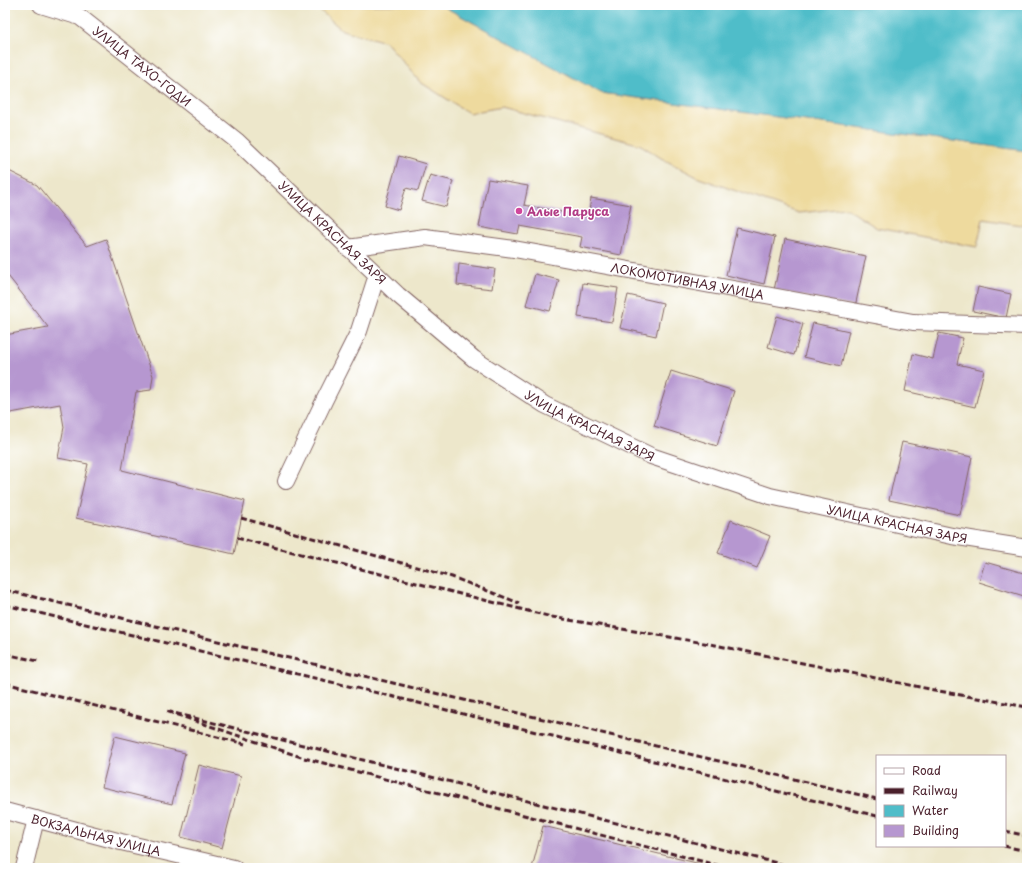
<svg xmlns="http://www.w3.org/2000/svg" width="1032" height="873" font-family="'Playpen Sans',sans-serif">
<rect width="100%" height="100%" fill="#fff"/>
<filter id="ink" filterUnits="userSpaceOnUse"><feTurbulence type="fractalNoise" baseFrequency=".025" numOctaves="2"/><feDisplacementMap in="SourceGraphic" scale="8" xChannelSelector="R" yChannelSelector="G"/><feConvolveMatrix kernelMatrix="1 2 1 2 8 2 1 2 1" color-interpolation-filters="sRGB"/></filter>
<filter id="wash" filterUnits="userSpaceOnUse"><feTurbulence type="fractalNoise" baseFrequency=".012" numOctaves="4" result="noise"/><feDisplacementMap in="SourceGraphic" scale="16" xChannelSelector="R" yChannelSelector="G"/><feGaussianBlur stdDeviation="0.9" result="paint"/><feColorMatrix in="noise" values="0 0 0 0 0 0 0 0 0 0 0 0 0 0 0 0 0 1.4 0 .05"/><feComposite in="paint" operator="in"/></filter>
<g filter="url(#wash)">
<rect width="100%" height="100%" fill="#ede7cb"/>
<!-- sand -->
<polygon fill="#eeda9e" stroke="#9c7c64" points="314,5 441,5 602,93 1027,151 1027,226 983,219 977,247 877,228 846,208 799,213 699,178 661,158 641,145 502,107 469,113 420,82 386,42 342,30"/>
<!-- water -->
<polygon fill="#50bdc9" stroke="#4d6e7a" points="441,5 1027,5 1027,151 601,93"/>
<g id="blocks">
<!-- building -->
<g fill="#b697d0">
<polygon points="399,156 426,164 418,191 406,188 399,210 385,206"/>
<polygon points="5,169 37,185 87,246 106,239 153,376 151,390 136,392 122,470 245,501 234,554 76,518 88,464 58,458 64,427 60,404 5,414 5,335 48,327 5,272"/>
<polygon points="430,175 453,181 446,207 422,201"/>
<polygon points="488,179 528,186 524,205 588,217 591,198 631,205 621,255 580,247 582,237 520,226 518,234 479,227"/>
<polygon points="737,228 775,237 764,284 726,275"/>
<polygon points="785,239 866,256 855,307 774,290"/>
<polygon points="459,264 495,269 492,289 457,285"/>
<polygon points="535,274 559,280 550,311 526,305"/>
<polygon points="583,283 618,288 612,322 578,317"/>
<polygon points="978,287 1011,294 1006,318 973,311"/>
<polygon points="628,295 663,303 656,336 620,328"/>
<polygon points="777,316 803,324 794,355 768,347"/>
<polygon points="813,323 849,331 841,366 804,357"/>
<polygon points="939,333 963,338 957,364 984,370 975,407 905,391 913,354 933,359"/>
<polygon points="671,371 734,391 717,446 654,426"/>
<polygon points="902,442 972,457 960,515 889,500"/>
<polygon points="731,520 770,536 757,568 718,553"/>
<polygon points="985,562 1027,574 1027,597 979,582"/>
<polygon points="115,736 185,753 172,804 102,787"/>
<polygon points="199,765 241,776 222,848 181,837"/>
<polygon points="543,826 713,867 713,868 532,868"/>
</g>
</g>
</g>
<g filter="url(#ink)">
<use href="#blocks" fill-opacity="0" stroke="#836563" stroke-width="1"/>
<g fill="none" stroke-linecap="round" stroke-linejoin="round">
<!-- street casing -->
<g stroke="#836563" stroke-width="18">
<g id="street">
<path id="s1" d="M 41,5 L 80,17 L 237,141 L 398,295 L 474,359 L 545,405 L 651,456 L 770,496 L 952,536 L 1027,548"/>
<path id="s2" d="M 348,248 L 425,237 L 514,249 L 913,322 L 1027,326"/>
<polyline points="286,481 324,401 359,331 377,275"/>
<path id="s3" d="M 5,811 L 121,842 L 234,868"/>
<polyline points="24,868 36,819"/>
</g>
</g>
<!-- street -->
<use href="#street" stroke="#fff" stroke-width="16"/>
<!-- rail -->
<g stroke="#4a1f2b" stroke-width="3" stroke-dasharray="6 3" stroke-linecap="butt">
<polyline points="241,518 452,577 519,603"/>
<polyline points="237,538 552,617 710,644 939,691 1027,707"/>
<polyline points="5,590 877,799"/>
<polyline points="5,605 382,694 877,816"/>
<polyline points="5,654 38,661"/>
<polyline points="5,683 245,744"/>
<polyline points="1005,831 1027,836"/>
<polyline points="1004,846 1027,851"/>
<polyline points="728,868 304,758 166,711 797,868"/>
</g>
</g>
</g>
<!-- markers -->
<circle fill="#d1479c" stroke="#fff" stroke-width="1.5" cx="519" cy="211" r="4"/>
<g text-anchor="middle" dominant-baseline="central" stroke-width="3" stroke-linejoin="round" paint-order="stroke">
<!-- street labels -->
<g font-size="12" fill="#4a1f2b" stroke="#fff">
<text stroke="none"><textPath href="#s1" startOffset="120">УЛИЦА ТАХО-ГОДИ</textPath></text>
<text stroke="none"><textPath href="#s1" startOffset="373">УЛИЦА КРАСНАЯ ЗАРЯ</textPath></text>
<text stroke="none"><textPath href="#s2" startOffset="344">ЛОКОМОТИВНАЯ УЛИЦА</textPath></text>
<text stroke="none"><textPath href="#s1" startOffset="697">УЛИЦА КРАСНАЯ ЗАРЯ</textPath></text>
<text stroke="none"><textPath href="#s1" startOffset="1021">УЛИЦА КРАСНАЯ ЗАРЯ</textPath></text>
<text stroke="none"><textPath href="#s3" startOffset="94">ВОКЗАЛЬНАЯ УЛИЦА</textPath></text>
</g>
<!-- hotel labels -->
<g font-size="12" font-weight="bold" fill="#b23c85" stroke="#fff" text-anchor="start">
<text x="527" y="211">Алые Паруса</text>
</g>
</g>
<!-- margin -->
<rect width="1032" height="873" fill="none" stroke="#fff" stroke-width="20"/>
<!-- legend -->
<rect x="876" y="755" width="130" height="92" fill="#ffffff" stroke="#b7a5aa"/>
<rect x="884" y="768" width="20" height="6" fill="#ffffff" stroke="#b7a5aa"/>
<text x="912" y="775" font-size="12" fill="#4a1f2b">Road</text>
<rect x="884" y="788" width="20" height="6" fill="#4a1f2b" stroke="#b7a5aa"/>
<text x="912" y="795" font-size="12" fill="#4a1f2b">Railway</text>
<rect x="884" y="805" width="20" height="12" fill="#50bdc9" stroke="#b7a5aa"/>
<text x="912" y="815" font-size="12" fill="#4a1f2b">Water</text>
<rect x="884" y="825" width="20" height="12" fill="#b697d0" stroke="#b7a5aa"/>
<text x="912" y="835" font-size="12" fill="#4a1f2b">Building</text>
</svg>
